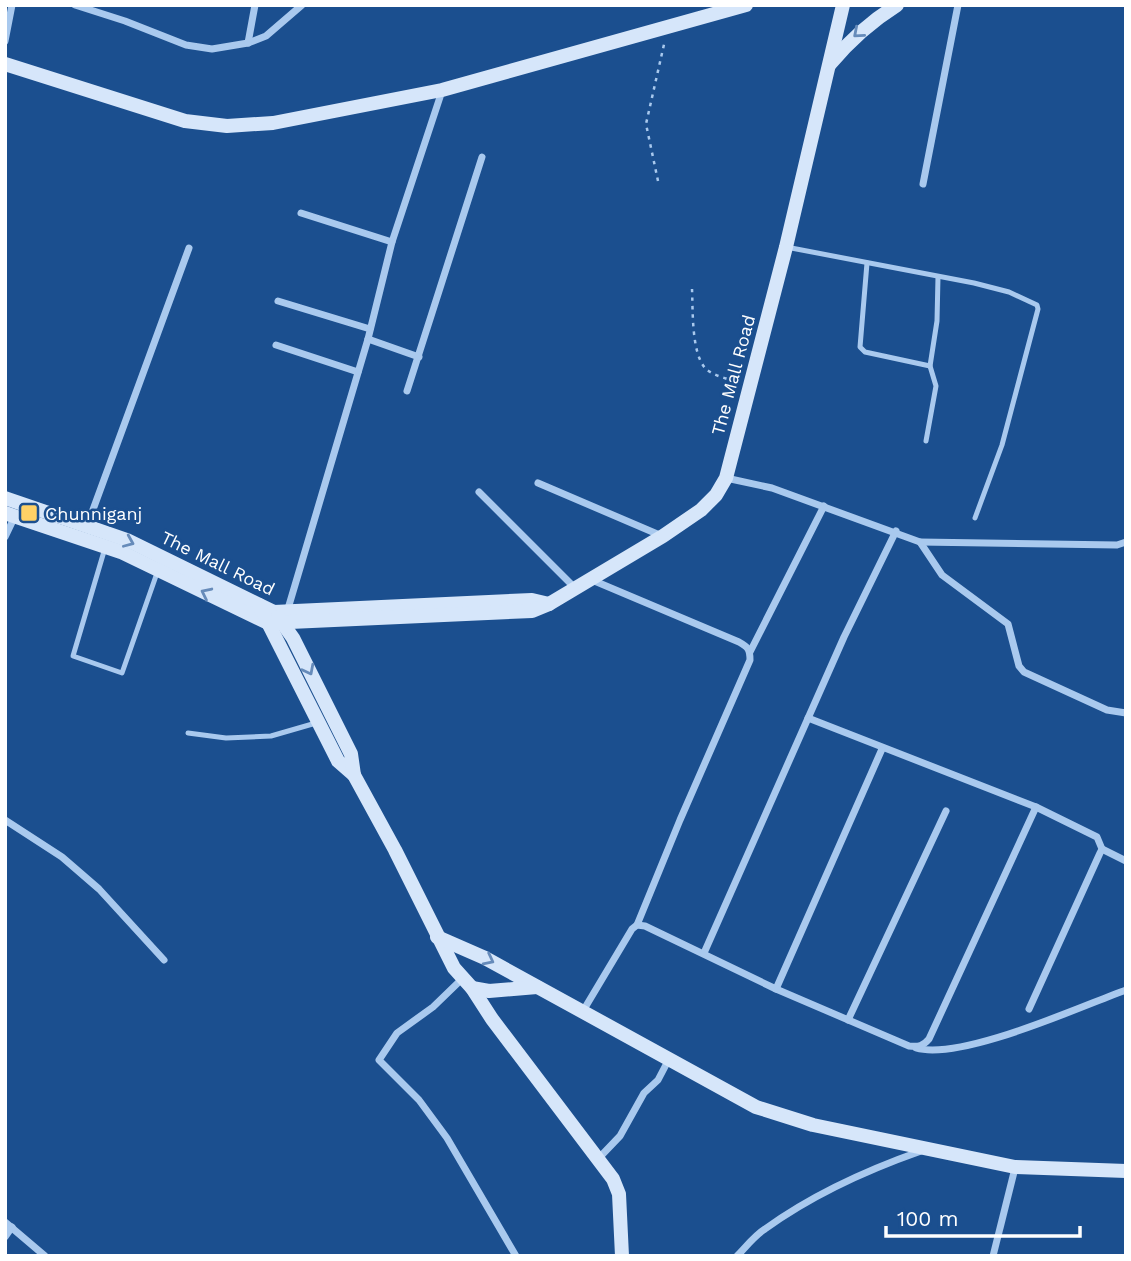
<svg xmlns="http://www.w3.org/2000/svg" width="1131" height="1261" font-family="'Work Sans',sans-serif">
<rect width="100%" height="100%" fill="#1b4f8f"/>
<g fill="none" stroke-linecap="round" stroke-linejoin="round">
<!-- path -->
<g stroke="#a9c9ee" stroke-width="2.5" stroke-dasharray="3.5 5" stroke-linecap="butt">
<polyline points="658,181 646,124 665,40"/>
<path d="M 692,289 C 693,309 691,354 706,369 C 714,376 726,378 736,382"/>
</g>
<!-- lane -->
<g stroke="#a9c9ee" stroke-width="5">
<polyline points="786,247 974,283 1009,292 1037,305 1038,309 1002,445 975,518"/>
<polyline points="867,263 860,347 865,352 930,366"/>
<polyline points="926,441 936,386 930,366 937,321 938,277"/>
<polyline points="105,548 73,656 122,673 157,573"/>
<polyline points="188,733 226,738 271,736 316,723"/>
</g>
<!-- street -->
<g stroke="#a9c9ee" stroke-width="7">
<polyline points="75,5 125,21 186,45 212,49 248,43 266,36 302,5"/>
<polyline points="5,41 12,5"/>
<polyline points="248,43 255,5"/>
<polyline points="923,184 958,5"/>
<polyline points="301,213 392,242"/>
<polyline points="278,301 370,329"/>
<polyline points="368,339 419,357"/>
<polyline points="276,345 358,372"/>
<polyline points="407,391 482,157"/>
<polyline points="726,478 772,488 920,542 942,575 1008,624 1019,666 1024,672 1107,710 1126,713"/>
<polyline points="538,483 662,536"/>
<polyline points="479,492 575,588"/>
<polyline points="87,526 189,248"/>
<polyline points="5,537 15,516"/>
<polyline points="920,542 1117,545 1126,542"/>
<path d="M 592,580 L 739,642 C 748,647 750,649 750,660 L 680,820 L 637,925"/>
<polyline points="287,612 368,339 392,242 442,91"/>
<polyline points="750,652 824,506"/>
<polyline points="808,718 1036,807 1097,837 1102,849 1100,853 1029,1009"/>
<polyline points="5,820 62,857 99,889 164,960"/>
<polyline points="1102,849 1126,861"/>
<polyline points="704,953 844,637 896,531"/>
<polyline points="463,978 433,1007 397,1033 379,1060 419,1100 447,1138 516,1256"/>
<polyline points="776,989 882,749"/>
<path d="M 583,1011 L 632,929 L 637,925 L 645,926 L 776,989 L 909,1046 C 919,1047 923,1046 929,1039 L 1036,807"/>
<polyline points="848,1020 946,811"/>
<path d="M 916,1048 C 961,1061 1079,1007 1126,990"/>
<polyline points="598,1159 620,1136 644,1093 658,1080 669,1059"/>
<polyline points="5,1222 45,1256"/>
<polyline points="5,1237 12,1227"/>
<path d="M 737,1256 C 746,1247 754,1236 765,1229 C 812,1195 867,1170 921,1151"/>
<polyline points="993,1256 1015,1168"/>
</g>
<!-- secondary -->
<g stroke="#d6e6fa" stroke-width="14">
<polyline points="5,64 185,121 227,126 273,123 442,90 746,5"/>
<path d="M 830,64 C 850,40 870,22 897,5"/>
<polyline points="5,498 127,540 274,612 532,600 549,604"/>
<polyline points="5,513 121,552 268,623 532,611 549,604 663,536 701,510 716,495 726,478 786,247 843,5"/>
<polyline points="259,605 338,761 354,775 395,850 454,968 472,988 492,1019 613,1179 619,1194 622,1256"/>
<polyline points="278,617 293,638 351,754 354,775"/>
<polyline points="437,937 485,958 756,1107 813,1125 1015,1167 1126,1171"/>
<polyline points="472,988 489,991 537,987"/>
</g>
</g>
<!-- one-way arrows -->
<defs><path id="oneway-chevron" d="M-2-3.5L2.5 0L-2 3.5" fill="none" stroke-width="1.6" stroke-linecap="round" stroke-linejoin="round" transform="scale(1.75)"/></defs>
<g stroke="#668bba">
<use href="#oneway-chevron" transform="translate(858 33) rotate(139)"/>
<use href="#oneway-chevron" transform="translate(129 542) rotate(23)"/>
<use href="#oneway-chevron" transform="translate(206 593) rotate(-154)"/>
<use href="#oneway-chevron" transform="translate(309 670) rotate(63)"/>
<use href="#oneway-chevron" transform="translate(489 960) rotate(27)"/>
</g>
<!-- markers -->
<rect fill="#ffd166" stroke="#1b4f8f" stroke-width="2.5" x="20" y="504" width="18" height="18" rx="3.5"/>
<g text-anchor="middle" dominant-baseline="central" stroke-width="5" stroke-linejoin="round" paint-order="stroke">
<!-- street labels -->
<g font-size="18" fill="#fff" stroke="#1b4f8f">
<text transform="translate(733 375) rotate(-75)">The Mall Road</text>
<text transform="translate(218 563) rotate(26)">The Mall Road</text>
</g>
<!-- poi labels -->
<g font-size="18" fill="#fff" stroke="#1b4f8f" text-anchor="start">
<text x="45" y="513">Chunniganj</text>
</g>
</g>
<!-- border -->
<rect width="1131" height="1261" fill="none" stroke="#ffffff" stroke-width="14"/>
<!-- scale -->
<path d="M886 1226v10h194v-10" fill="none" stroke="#ffffff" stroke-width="3.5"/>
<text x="897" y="1226" font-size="21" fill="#ffffff" stroke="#1b4f8f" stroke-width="5" paint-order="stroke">100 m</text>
</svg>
